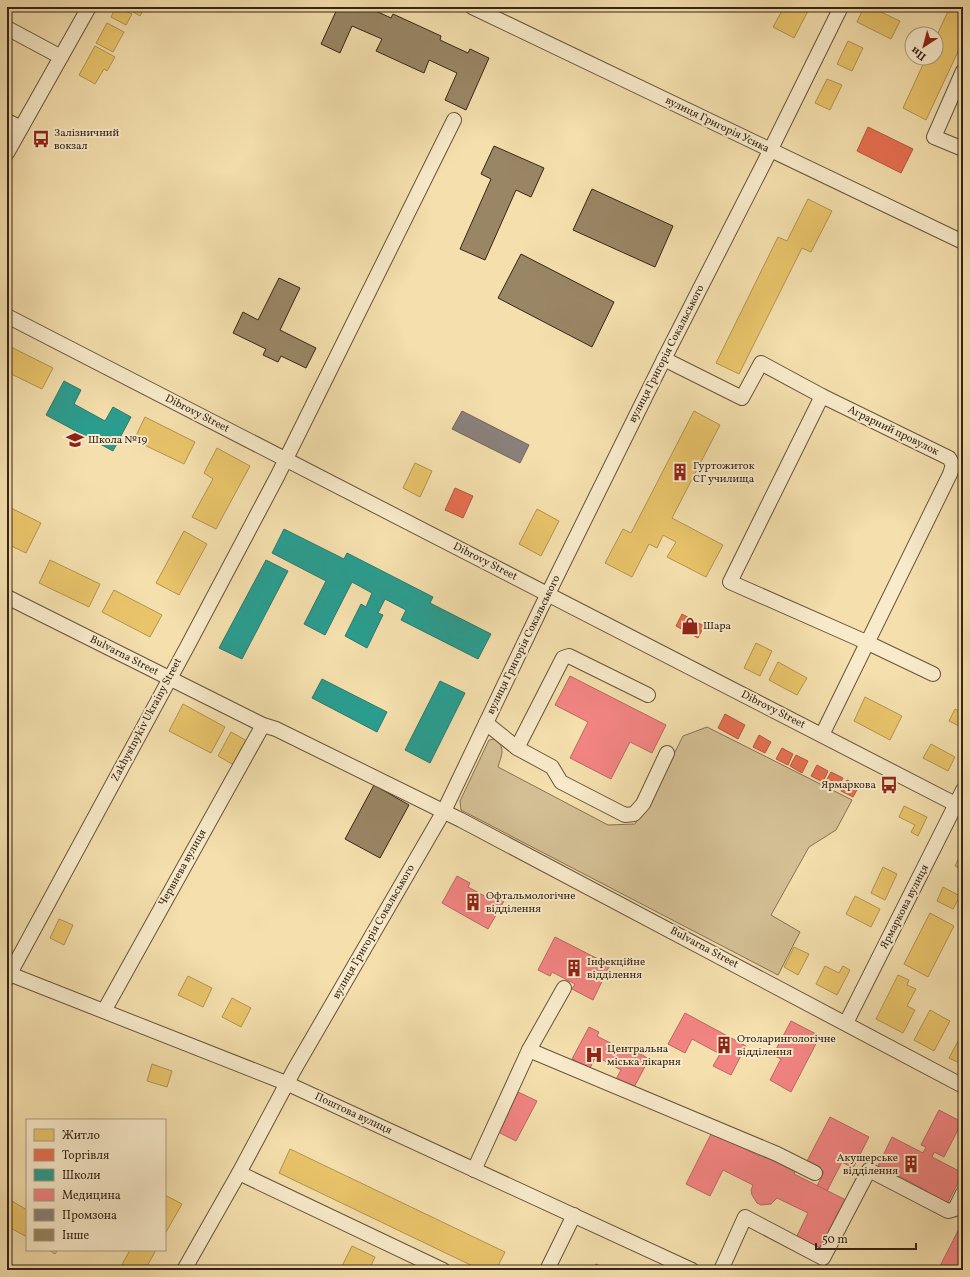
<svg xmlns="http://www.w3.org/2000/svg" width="970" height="1277" font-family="Vollkorn,serif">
<rect width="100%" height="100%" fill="#f4dfad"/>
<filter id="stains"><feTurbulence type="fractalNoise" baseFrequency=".005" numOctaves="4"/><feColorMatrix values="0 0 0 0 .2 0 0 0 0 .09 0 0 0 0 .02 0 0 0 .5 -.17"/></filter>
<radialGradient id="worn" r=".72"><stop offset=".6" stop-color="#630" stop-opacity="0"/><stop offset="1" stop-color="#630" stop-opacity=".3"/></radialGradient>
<!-- green -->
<path fill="#d4bf94" stroke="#857256" d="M 707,727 L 852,800 L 836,830 L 809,847 L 771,915 L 800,932 L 778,975 L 461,810 L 460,801 L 489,740 L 494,739 C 507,747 501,756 498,767 L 608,825 L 635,824 L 654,794 L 683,736 Z"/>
<!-- homes -->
<g fill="#e9c46a" stroke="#b39451">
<polygon points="116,7 132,14 126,25 111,17"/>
<polygon points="125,7 145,7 140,16"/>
<polygon points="784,7 810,7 794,38 773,27"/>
<polygon points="864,7 870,7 900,21 891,39 857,22"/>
<polygon points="950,7 963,7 963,41 926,120 903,108 926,58 936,58 936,37"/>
<polygon points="107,23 124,32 113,52 96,43"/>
<polygon points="848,41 863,48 852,71 837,64"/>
<polygon points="95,46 115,57 107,71 104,69 95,84 79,75"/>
<polygon points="827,79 842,85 830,110 815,103"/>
<polygon points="808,199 832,211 811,252 802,248 739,374 716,363 778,237 787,241"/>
<polygon points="7,345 53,368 42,389 7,372"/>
<polygon points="694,411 720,425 672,518 723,545 706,577 667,557 676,542 663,535 657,548 649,544 632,577 605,563 623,529 631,533"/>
<polygon points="145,417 195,442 184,464 134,440"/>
<polygon points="217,448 250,466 216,529 192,517 213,479 204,473"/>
<polygon points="415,463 432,471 420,497 403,488"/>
<polygon points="7,506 41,523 26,553 7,544"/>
<polygon points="537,509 559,521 541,556 519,544"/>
<polygon points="184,531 207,544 179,595 156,583"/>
<polygon points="50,560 100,584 89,607 39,583"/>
<polygon points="114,590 162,615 150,637 102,612"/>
<polygon points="756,643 772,651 760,676 744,668"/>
<polygon points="778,662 807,678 797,695 769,680"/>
<polygon points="865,697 902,716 890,740 854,721"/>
<polygon points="183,704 225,727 211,753 169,731"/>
<polygon points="955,709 963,713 963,728 949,721"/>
<polygon points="231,732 247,741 234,765 218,756"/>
<polygon points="931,744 955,757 948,771 923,758"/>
<polygon points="904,806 927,817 918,836 911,832 915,825 899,817"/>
<polygon points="963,849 963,870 955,866"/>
<polygon points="883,867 897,874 885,900 871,893"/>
<polygon points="943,887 960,896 953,909 937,901"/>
<polygon points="855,896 880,909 871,927 846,914"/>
<polygon points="930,913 954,926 928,977 904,964"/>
<polygon points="59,919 73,925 64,945 50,938"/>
<polygon points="794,947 809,954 798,975 784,967"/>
<polygon points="825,966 839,973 843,966 850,970 837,995 816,984"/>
<polygon points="898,975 909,980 907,985 916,989 907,1006 915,1010 903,1033 876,1019"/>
<polygon points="188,976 212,988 203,1007 178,995"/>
<polygon points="232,998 251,1008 241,1027 222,1017"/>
<polygon points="930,1010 950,1021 934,1051 914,1040"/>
<polygon points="962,1034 963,1034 963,1065 949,1058"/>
<polygon points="152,1064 172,1071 167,1087 147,1081"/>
<polygon points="290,1149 505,1252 496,1270 481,1270 279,1173"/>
<polygon points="165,1195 182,1204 165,1234"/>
<polygon points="7,1198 27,1210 27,1237 7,1226"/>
<polygon points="352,1246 375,1257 369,1270 340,1270"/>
<polygon points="49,1250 58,1250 55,1254"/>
<polygon points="130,1250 156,1250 145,1270 119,1270"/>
</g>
<!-- shops -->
<g fill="#e76f51" stroke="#b25940">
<polygon points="868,127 913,149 901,173 857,151"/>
<polygon points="455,488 473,496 463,518 445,510"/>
<polygon points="682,614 704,626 698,638 676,626"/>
<polygon points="725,714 745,725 738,739 718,728"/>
<polygon points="759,735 771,742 765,753 753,747"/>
<polygon points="782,748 793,754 788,765 776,759"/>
<polygon points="796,755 808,761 802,773 790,766"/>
<polygon points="817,765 828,771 823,782 811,776"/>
<polygon points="831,772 843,778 837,789 825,783"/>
<polygon points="847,780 859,786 853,797 841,791"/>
<polygon points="596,1264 608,1270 593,1270"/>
</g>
<!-- schools -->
<g fill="#2a9d8f" stroke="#2e796b">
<polygon points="64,381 81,390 74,404 105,421 113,407 131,417 113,451 46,415"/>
<polygon points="284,529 344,559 347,553 433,597 430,603 491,634 478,659 401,620 406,610 385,599 378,613 383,615 367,648 345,636 361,604 366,607 372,593 352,582 325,635 304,624 326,581 272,553"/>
<polygon points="266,560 288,571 242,659 219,648"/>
<polygon points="322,679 387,712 377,732 312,698"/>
<polygon points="440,681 465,693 430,763 405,750"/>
</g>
<!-- health -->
<g fill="#f28482" stroke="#ba6862">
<polygon points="570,676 666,725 652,753 630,742 611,779 570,758 588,722 555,705"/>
<polygon points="457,876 470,883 468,887 479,893 488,898 491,894 504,901 488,929 442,903"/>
<polygon points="555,937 610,965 593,1000 572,989 575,984 552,972 550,976 538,970"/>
<polygon points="685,1013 746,1046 731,1075 713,1066 720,1054 692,1039 685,1053 668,1044"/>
<polygon points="791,1021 820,1036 791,1092 770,1080 781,1059 773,1055"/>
<polygon points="589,1027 599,1032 597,1036 637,1057 639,1053 649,1059 632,1091 615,1081 621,1070 596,1056 590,1068 572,1059"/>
<polygon points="518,1092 537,1101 516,1141 498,1132"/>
<polygon points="939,1110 962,1122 944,1157 934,1152 932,1157 963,1173 946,1206 925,1195 927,1191 899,1176 897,1181 876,1170 892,1137 923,1153 926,1147 921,1145"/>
<polygon points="830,1117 869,1137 853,1168 842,1162 827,1191 817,1186 824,1172 806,1163"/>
<polygon points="712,1132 759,1156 760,1153 795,1171 794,1174 846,1200 820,1252 795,1240 808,1213 777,1198 771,1204 761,1205 757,1203 752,1195 751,1190 753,1185 723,1170 710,1196 686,1184"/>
<polygon points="963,1221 963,1270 938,1270"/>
</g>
<!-- industry -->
<polygon fill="#8a817c" stroke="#71655e" points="462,411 529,445 520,463 452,429"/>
<!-- building -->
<g fill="#998665" stroke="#362517">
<polygon points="338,7 367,7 391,18 393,14 441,36 440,40 468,53 470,49 489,58 466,110 445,100 457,73 429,60 424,73 376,51 382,39 352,26 340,53 321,44"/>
<polygon points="494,146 544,168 531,197 516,190 485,260 460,249 491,179 481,174"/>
<polygon points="592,189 673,226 655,267 573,230"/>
<polygon points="521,254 614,302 592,347 498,298"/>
<polygon points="279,278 300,288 280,330 316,348 306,368 281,356 278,362 263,355 266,349 233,333 243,312 258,320"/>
<polygon points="374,785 409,805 380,858 345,839"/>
</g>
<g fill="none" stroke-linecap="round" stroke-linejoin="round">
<!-- minor casing -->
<g stroke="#66543c" stroke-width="16">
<g id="minor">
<polyline points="472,7 963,242"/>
<polyline points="7,28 61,57"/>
<polyline points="963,71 934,137 963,149"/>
<polyline points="7,121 21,128"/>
<polyline points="7,153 89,7"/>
<polyline points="7,316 963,808"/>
<polyline points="664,359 742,398 761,363 822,396 949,458 953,465 950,474 822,735"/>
<polyline points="822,396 730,582 866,642 933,674"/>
<polyline points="7,597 263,725 276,729 461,820 963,1086"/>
<polyline points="648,695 569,656 563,658 517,748 552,767 561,782 625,815 634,814 643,804 667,753"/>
<polyline points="486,723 517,748"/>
<polyline points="7,973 286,1083 692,1270"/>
<polyline points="7,979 187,647 278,475 454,120"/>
<polyline points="104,1011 263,725"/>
<polyline points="846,1023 963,790"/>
<polyline points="529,1050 777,1154 815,1173"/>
<polyline points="474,1170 529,1050 564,988"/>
<polyline points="239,1173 443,1270"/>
<polyline points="184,1270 239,1173 294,1070 444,811 540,610 664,359 764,163 841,7"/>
<polyline points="547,1270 574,1215"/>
<polyline points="721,1270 745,1217 823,1258 869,1170 948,1211 955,1209 963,1193"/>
</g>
</g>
<!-- minor -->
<use href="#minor" stroke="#f8eaca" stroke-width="14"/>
</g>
<!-- icons -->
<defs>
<g id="bus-bare" transform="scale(1.38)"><path d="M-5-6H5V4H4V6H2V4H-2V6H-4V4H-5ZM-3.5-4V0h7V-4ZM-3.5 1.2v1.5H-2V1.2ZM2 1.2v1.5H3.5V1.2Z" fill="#8f2418" stroke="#f8eaca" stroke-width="2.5" paint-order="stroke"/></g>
<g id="school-bare" transform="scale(1.38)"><path d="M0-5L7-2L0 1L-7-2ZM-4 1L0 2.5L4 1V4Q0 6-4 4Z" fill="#8f2418" stroke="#f8eaca" stroke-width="2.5" paint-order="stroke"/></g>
<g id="building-bare" transform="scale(1.38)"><path d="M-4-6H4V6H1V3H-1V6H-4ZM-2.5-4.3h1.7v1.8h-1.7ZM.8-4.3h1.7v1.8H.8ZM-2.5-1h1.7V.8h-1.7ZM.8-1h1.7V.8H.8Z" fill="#8f2418" stroke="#f8eaca" stroke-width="2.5" paint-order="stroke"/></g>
<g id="shop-bare" transform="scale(1.38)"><path d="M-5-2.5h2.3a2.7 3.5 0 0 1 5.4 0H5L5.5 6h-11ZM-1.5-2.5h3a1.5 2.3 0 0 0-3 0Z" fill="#8f2418" stroke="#f8eaca" stroke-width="2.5" paint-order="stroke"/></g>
<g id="hospital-bare" transform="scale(1.38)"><path d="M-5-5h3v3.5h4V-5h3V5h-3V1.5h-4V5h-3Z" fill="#8f2418" stroke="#f8eaca" stroke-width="2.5" paint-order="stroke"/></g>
</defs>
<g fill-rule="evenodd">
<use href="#bus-bare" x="41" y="139"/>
<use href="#school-bare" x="75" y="440"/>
<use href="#building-bare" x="680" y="472"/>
<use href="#shop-bare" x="690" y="626"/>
<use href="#bus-bare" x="889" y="785"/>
<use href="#building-bare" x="473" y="902"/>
<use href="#building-bare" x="574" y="968"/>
<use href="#building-bare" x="724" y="1045"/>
<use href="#hospital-bare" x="594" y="1055"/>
<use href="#building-bare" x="911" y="1164"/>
</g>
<g text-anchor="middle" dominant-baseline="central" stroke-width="4" stroke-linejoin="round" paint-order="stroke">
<!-- street labels -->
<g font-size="11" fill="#362517" stroke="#f8eaca">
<text transform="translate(717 125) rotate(26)">вулиця Григорія Усика</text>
<text transform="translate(667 354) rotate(-63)">вулиця Григорія Сокальського</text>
<text transform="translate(197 414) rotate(27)">Dibrovy Street</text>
<text transform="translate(893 431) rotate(26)">Аграрний провулок</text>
<text transform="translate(485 562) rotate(27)">Dibrovy Street</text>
<text transform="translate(524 645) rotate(-64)">вулиця Григорія Сокальського</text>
<text transform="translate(124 656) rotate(27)">Bulvarna Street</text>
<text transform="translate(773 710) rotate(27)">Dibrovy Street</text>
<text transform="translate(147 720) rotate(-62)">Zakhystnykiv Ukrainy Street</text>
<text transform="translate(183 868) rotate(-61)">Червнева вулиця</text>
<text transform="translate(905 907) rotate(-63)">Ярмаркова вулиця</text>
<text transform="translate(374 932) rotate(-60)">вулиця Григорія Сокальського</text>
<text transform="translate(704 948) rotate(28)">Bulvarna Street</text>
<text transform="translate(353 1114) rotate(25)">Поштова вулиця</text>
</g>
<!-- poi labels -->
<g font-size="11" fill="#362517" stroke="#f8eaca" text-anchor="start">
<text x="54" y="133">Залізничний<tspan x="54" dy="13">вокзал</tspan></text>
<text x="88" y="440">Школа №19</text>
<text x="693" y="466">Гуртожиток<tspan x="693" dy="13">СГ училища</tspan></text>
<text x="703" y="626">Шара</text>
<text x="876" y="785" text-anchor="end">Ярмаркова</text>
<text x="486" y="896">Офтальмологічне<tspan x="486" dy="13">відділення</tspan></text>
<text x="587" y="962">Інфекційне<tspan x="587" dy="13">відділення</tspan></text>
<text x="737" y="1039">Отоларингологічне<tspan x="737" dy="13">відділення</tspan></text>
<text x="607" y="1049">Центральна<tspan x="607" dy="13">міська лікарня</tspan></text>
<text x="898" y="1158" text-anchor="end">Акушерське<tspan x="898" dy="13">відділення</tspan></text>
</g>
</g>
<!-- margin -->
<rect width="970" height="1277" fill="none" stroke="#f4dfad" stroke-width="24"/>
<rect x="8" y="8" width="954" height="1261" fill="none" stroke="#362517" stroke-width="2"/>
<rect x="12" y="12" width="946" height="1253" fill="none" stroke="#362517"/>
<!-- legend -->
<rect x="26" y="1119" width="140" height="132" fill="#f8eaca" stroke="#aa9b82"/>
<rect x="34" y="1129" width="20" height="12" fill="#e9c46a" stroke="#aa9b82"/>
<text x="62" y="1139" font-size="12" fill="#362517">Житло</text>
<rect x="34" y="1149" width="20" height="12" fill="#e76f51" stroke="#aa9b82"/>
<text x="62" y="1159" font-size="12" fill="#362517">Торгівля</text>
<rect x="34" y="1169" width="20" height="12" fill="#2a9d8f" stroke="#aa9b82"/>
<text x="62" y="1179" font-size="12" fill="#362517">Школи</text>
<rect x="34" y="1189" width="20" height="12" fill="#f28482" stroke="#aa9b82"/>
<text x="62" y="1199" font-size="12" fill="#362517">Медицина</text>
<rect x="34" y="1209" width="20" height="12" fill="#8a817c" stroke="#aa9b82"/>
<text x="62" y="1219" font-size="12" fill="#362517">Промзона</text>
<rect x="34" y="1229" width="20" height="12" fill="#998665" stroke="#aa9b82"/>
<text x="62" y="1239" font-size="12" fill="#362517">Інше</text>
<!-- north arrow -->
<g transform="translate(924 46) rotate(216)"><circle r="19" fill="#f8eaca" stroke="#aa9b82"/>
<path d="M0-3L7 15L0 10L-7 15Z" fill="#8f2418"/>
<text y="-6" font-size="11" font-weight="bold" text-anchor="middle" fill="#362517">Пн</text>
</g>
<!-- scale -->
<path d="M816 1243v6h100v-6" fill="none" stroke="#362517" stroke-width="2"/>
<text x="822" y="1243" font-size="12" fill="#362517" stroke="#f8eaca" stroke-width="3" paint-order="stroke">50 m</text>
<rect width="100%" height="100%" filter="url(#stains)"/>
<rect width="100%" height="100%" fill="url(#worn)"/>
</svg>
